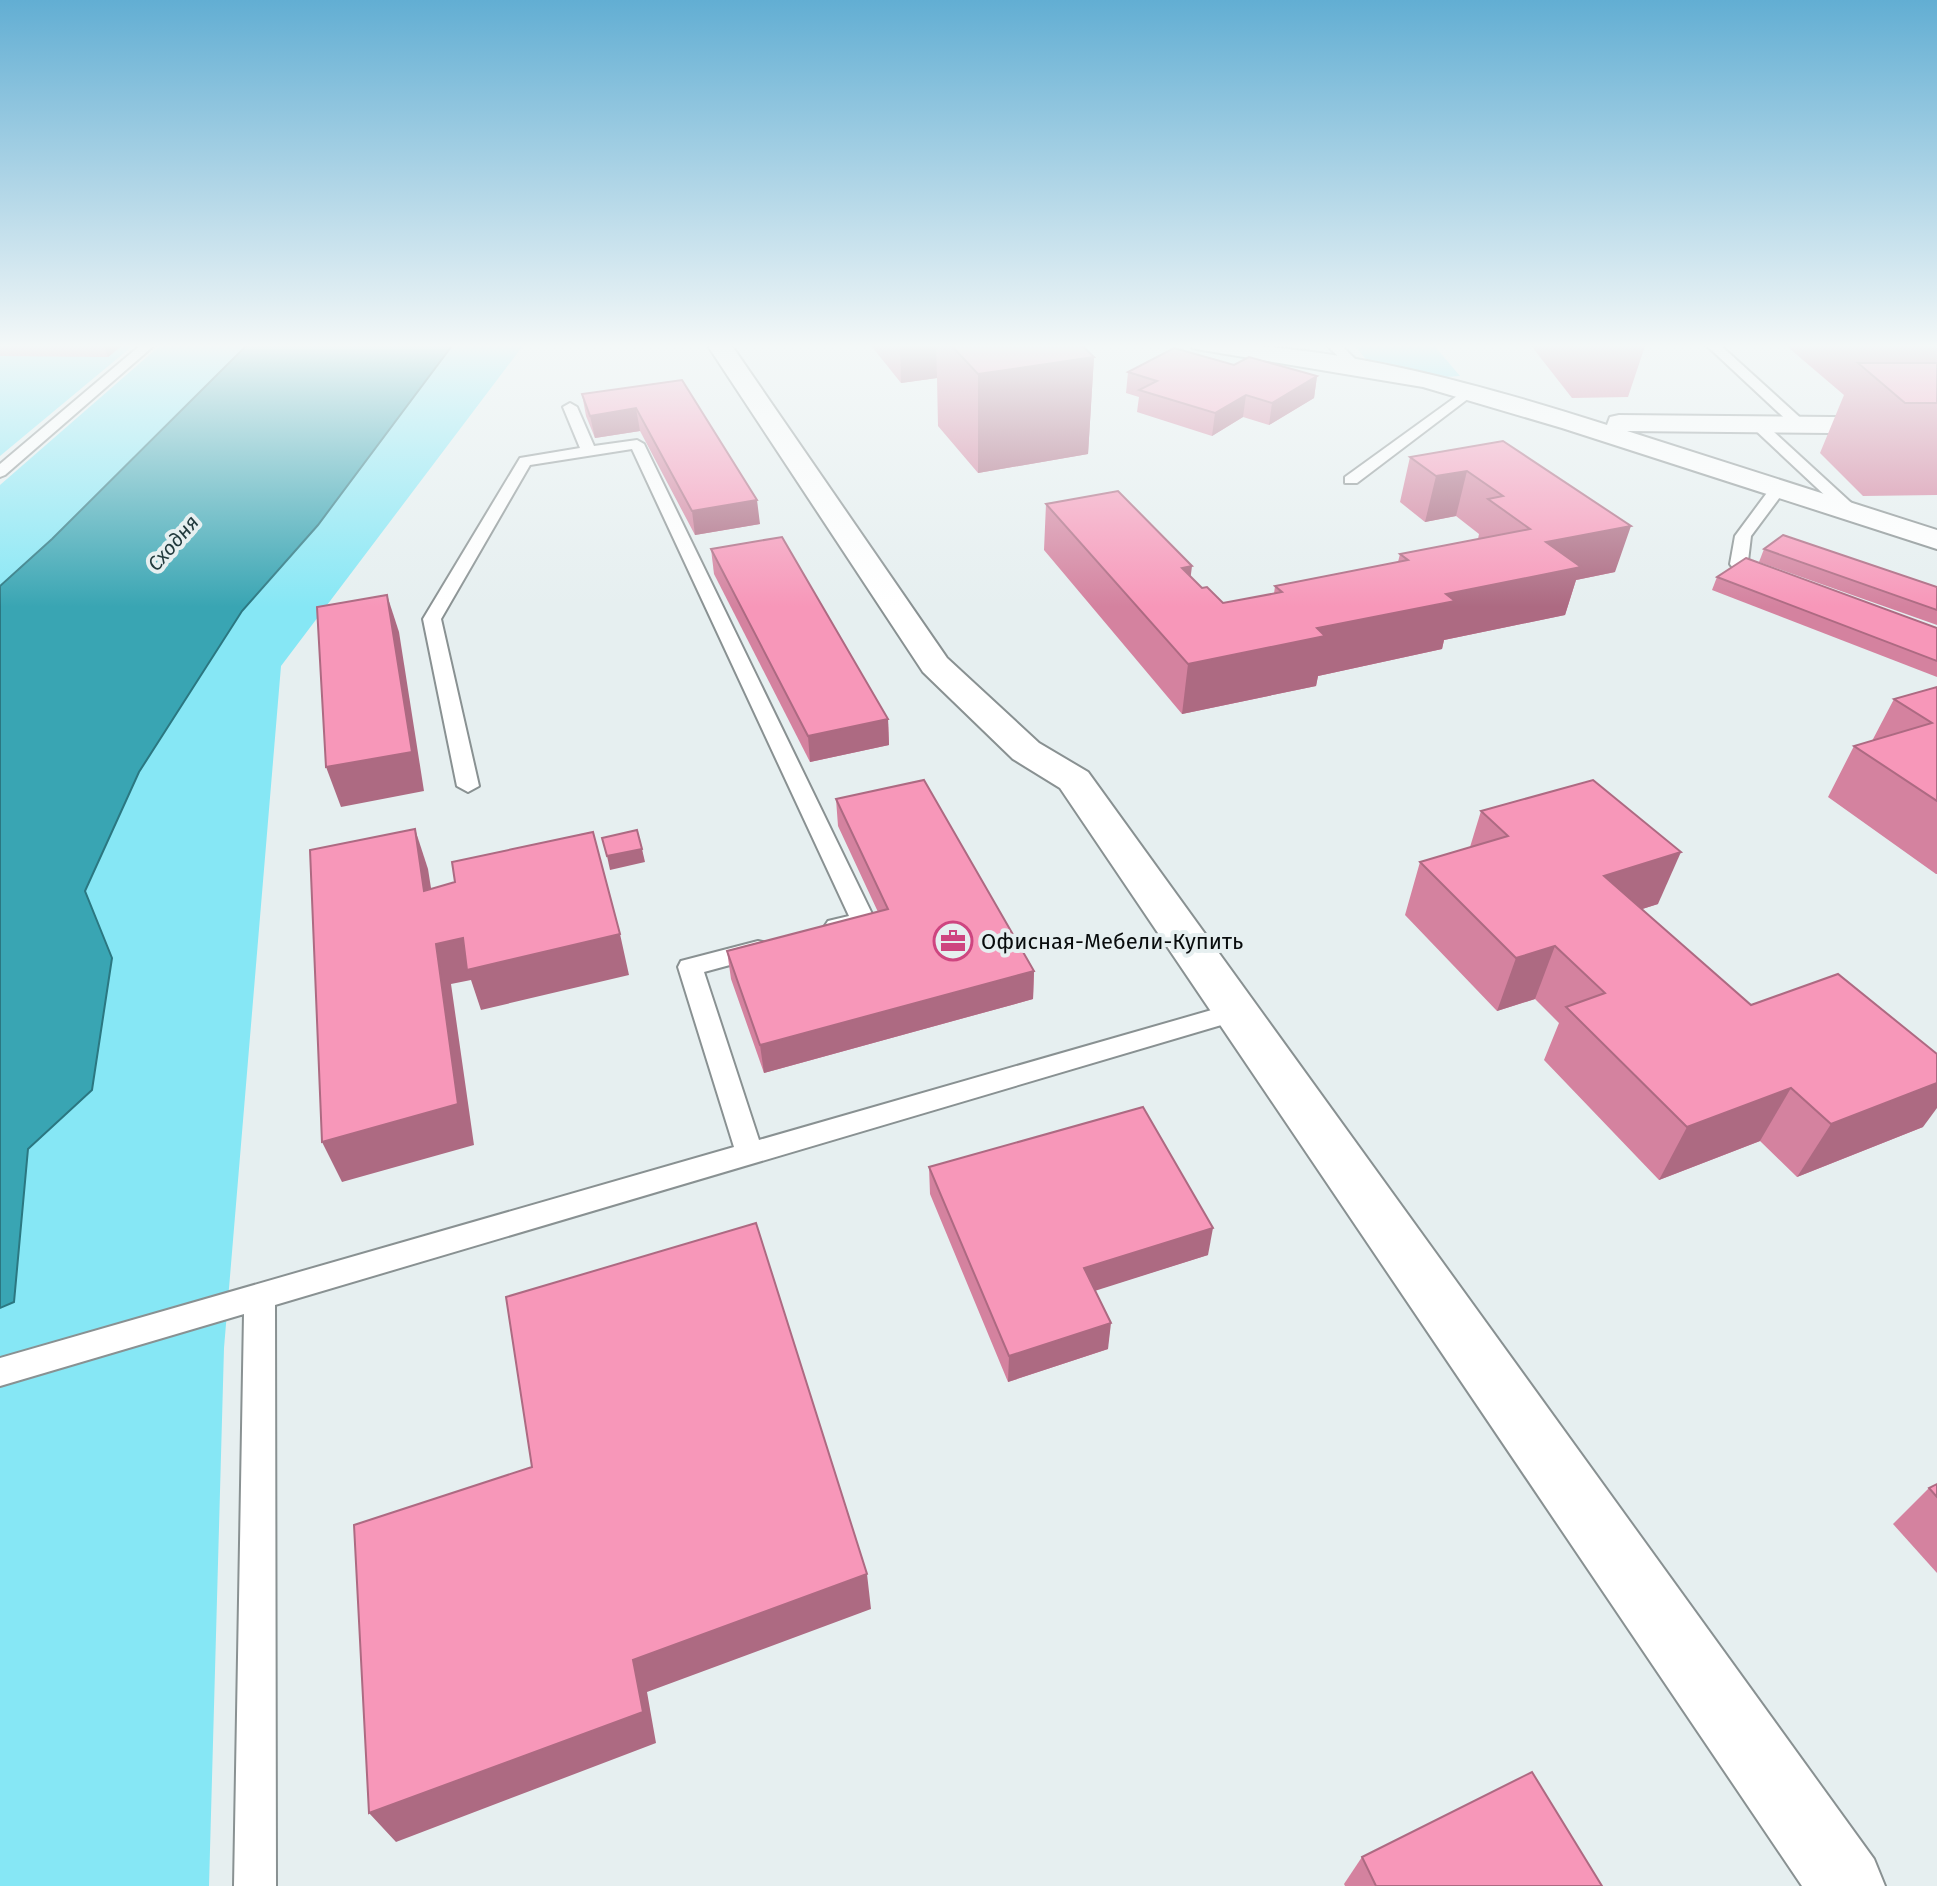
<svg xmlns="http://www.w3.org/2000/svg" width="1937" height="1886" font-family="'Fira Sans',sans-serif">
<rect width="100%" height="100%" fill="#e6eff0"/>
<!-- green -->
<g fill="#86e7f5">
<polygon points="0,343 136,343 0,456"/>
<polygon points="163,343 249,343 52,539 0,586 0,485"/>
<polygon points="454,343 525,343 281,666 224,1348 209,1886 0,1886 0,1308 14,1302 28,1149 92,1090 112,958 85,891 139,772 242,611 318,525"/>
<polygon points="1353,343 1432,343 1460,376 1431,378 1372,367"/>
</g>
<!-- water -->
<polygon fill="#39a5b3" stroke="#2b7781" stroke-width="2" points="249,343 454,343 318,525 242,611 139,772 85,891 112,958 92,1090 28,1149 14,1302 0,1308 0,586 52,539"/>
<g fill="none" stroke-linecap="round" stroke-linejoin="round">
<!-- lane casing -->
<g stroke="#899192" stroke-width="4">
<g id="lane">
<polygon points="143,343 157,343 5,475 0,477 0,464"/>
<polygon points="1325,343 1339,343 1364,368 1352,371"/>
<polygon points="1704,343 1718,343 1805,422 1805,428 1795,428"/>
<polygon points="1468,388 1475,392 1473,395 1357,483 1345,483 1345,477"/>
<polygon points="570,403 577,407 594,446 637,440 644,444 875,920 871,926 836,935 828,933 824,927 828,921 849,916 632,449 530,465 441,619 479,786 468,792 457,786 423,619 520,458 580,448 563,407"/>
<polygon points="1758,421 1763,422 1859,510 1859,516 1847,516 1753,428 1751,425"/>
<polygon points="1778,484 1786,489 1751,536 1748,561 1774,570 1777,574 1768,579 1733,568 1730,564 1735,536 1772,486"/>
<polygon points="758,941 767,943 770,949 767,955 704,972 759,1140 1236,1003 1245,1006 1249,1012 1245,1018 275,1305 276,1886 234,1886 244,1314 0,1386 0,1358 734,1147 678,967 681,961"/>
</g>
</g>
<!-- street casing -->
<g stroke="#899192" stroke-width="4">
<g id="street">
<polygon points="706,343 730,343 947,658 1039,743 1088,772 1874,1859 1885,1886 1802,1886 1060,788 1013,759 923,672"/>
<path d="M 1190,343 C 1332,343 1473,382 1607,425 L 1610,417 L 1619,415 L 1937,418 L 1937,434 L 1627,431 L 1937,530 L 1937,549 L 1562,428 L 1423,387 L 1202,350 L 1193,348 Z"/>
</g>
</g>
<!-- lane -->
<use href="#lane" fill="#fff" fill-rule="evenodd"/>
<!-- street -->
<use href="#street" fill="#fff" fill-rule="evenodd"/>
</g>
<!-- wall -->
<g fill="#d4829f">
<polygon points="0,343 125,343 108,357 0,356"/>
<polygon points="869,343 1079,343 1094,357 1088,454 978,473 938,426 937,378 901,383"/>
<polygon points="1529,343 1646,343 1628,397 1572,398"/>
<polygon points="1783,343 1937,343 1937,495 1863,496 1820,453 1844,395"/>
<polygon points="1234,365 1317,376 1314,398 1269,425 1243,417 1212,436 1137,412 1139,397 1126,393 1128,372"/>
<polygon points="682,380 760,524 695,535 640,431 595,438 586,416 582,394"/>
<polygon points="1503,441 1615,572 1576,580 1565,615 1444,640 1442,649 1318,676 1316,686 1182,714 1044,550 1046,504 1190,576 1202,588 1223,603 1274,594 1275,586 1398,562 1400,554 1478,539 1479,534 1456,516 1425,522 1400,502 1410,457"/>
<polygon points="711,549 888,719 889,745 810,762 714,574"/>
<polygon points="1764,549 1937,587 1937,625 1759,562"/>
<polygon points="1717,577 1937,628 1937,677 1712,590"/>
<polygon points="1937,687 1937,874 1936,874 1828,797 1854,746 1872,741 1894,699"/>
<polygon points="836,799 1034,971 1033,999 764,1073 731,979 727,951 878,912 838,826"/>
<polygon points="1481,811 1658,904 1642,909 1751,1005 1923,1127 1797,1177 1760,1141 1659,1180 1544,1060 1559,1023 1535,999 1497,1011 1405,915 1420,862 1470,847"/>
<polygon points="929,1167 1208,1255 1095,1290 1108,1349 1008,1382 930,1194"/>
<polygon points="1937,1484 1937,1573 1893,1524 1929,1488"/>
<polygon points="1362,1857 1602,1886 1345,1886 1344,1884"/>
</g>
<!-- shaded-wall -->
<g fill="#ad6a82">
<polygon points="103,343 125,343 108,357"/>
<polygon points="900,343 936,343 937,378 901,383"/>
<polygon points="1094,357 1088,454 978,473 978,374"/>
<polygon points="1317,376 1314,398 1269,425 1272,403"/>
<polygon points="1246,395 1243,417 1212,436 1215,413"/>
<polygon points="636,408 640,431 595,438 590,416"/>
<polygon points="1467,471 1456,516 1425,522 1436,476"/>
<polygon points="757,500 760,524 695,535 692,511"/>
<polygon points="1631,526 1615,572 1576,580 1565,615 1444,640 1442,649 1318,676 1316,686 1182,714 1188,664 1446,594 1546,542"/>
<polygon points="1192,566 1186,614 1182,568"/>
<polygon points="387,595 399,632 424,791 341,807 326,767"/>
<polygon points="888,719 889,745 810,762 808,736"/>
<polygon points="415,829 428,869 438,932 424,891"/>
<polygon points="642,849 645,862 610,870 607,856"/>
<polygon points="1681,852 1658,904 1583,928 1604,876"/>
<polygon points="620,934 629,975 481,1010 471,980 451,984 474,1145 342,1182 322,1142 436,944 463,938"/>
<polygon points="1555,946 1535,999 1497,1011 1516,958"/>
<polygon points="1034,971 1033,999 764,1073 760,1045"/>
<polygon points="1937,1083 1937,1108 1923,1127 1797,1177 1831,1124"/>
<polygon points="1791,1088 1760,1141 1659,1180 1687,1127"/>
<polygon points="1213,1228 1208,1255 1082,1295 1084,1268"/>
<polygon points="1111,1323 1108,1349 1008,1382 1009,1356"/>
<polygon points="867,1574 871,1609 647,1692 656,1743 396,1842 369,1813 633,1660"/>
</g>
<!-- building -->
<g fill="#f797b9" stroke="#ad6a82" stroke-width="2">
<polygon points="949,343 1079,343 1094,357 978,374"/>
<polygon points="1174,348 1234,365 1249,357 1317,376 1272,403 1246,395 1215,413 1139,390 1157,381 1128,372"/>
<polygon points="1858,363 1937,363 1937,403 1905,403"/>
<polygon points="682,380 757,500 692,511 636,408 590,416 582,394"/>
<polygon points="1503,441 1631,526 1546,542 1581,567 1446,594 1455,601 1317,628 1325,636 1188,664 1046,504 1118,491 1192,566 1182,568 1202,588 1207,587 1223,603 1282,592 1275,586 1408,560 1400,554 1530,529 1488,499 1503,496 1467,471 1436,476 1410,457"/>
<polygon points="1783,535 1937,587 1937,610 1764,549"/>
<polygon points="782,537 888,719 808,736 711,549"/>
<polygon points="1746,558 1937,628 1937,661 1717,577"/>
<polygon points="387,595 412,752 326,767 317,607"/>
<polygon points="1937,687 1937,801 1854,746 1932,723 1894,699"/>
<polygon points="924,780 1034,971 760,1045 727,951 888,909 836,799"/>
<polygon points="1593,780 1681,852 1604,876 1751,1005 1838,974 1937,1054 1937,1083 1831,1124 1791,1088 1687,1127 1566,1007 1605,993 1555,946 1516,958 1420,862 1508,836 1481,811"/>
<polygon points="415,829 424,891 455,882 452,862 593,832 620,934 467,970 463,938 436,944 458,1104 322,1142 310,850"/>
<polygon points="637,830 642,849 607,856 602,838"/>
<polygon points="1143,1107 1213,1228 1084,1268 1111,1323 1009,1356 929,1167"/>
<polygon points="756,1223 867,1574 633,1660 643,1712 369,1813 354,1525 532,1467 506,1297"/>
<polygon points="1937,1484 1937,1497 1929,1488"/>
<polygon points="1532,1772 1602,1886 1376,1886 1362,1857"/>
</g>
<!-- sky -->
<linearGradient id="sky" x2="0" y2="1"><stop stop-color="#62aed3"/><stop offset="0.57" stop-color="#f4f8f8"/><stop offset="1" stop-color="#f4f8f8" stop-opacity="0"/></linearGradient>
<rect width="1937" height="607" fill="url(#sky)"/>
<!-- icons -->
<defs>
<g id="office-ring" transform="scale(2)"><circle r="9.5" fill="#e6eff0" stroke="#ce4580" stroke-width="1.5"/><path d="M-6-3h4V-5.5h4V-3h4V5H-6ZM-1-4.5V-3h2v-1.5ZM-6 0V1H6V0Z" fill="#ce4580"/></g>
</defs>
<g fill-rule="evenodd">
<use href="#office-ring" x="953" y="941"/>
</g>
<g text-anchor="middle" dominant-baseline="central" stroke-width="8" stroke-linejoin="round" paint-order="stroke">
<!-- far-water labels -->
<g font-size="20" font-style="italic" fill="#223a3d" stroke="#e6eff0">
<text transform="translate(173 543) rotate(-49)">Сходня</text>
</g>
<!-- poi labels -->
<g font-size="22" fill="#090c0d" stroke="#e6eff0" text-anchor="start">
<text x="981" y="941">Офисная-Мебели-Купить</text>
</g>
</g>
</svg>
